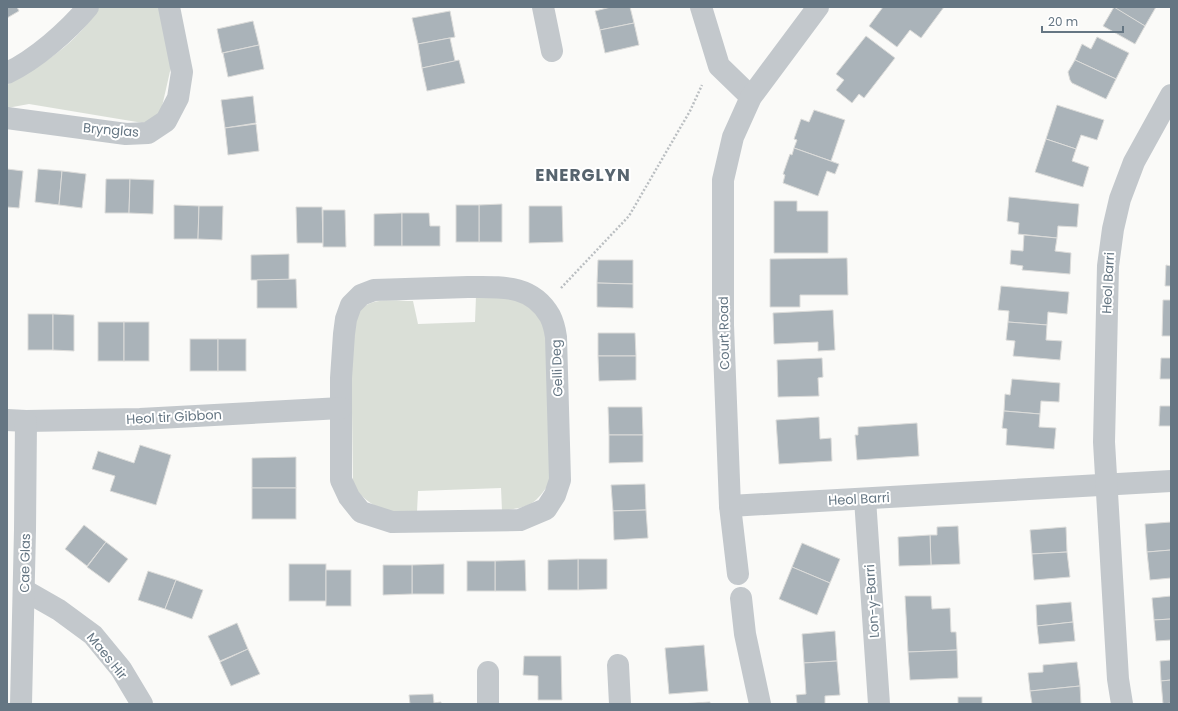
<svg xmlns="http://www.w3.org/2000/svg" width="1178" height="711" font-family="Poppins,sans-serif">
<rect width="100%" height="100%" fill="#fafaf8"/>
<!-- green -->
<g fill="#dadfd7">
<path d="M 99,7 L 161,7 L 171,67 L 161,111 L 152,120 L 143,123 L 29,104 L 7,108 L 7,85 C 42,65 78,43 99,7 Z"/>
<path d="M 476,296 L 512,297 L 534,310 L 542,322 L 547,336 L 551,481 C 533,507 531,506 502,511 L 501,488 L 418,491 L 417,512 C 411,512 405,513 399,513 C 380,511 361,500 353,484 L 351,339 C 353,330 355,312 363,307 C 377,297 398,301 413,301 L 418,324 L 475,322 Z"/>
</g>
<!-- building -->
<g fill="#aab3b9" stroke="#dcdcda">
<polygon points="7,7 17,7 19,11 7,18"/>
<polygon points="611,7 630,7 634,23 600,30 595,11"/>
<polygon points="883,7 944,7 921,38 910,30 897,47 869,26"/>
<polygon points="1113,7 1156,7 1145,26"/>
<polygon points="1114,7 1145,26 1135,44 1103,26"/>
<polygon points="450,11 455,37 418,44 412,18"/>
<polygon points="253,21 259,45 222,53 217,29"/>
<polygon points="634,23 639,45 605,53 600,30"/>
<polygon points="866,36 895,58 864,98 859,94 852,103 836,90 844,80 836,74"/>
<polygon points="1097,37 1129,53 1116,79 1075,60 1082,44 1091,49"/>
<polygon points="450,38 455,61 422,68 418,44"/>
<polygon points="259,45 264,69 228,77 223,53"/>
<polygon points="459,60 465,83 427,91 422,68"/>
<polygon points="1075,60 1116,79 1106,99 1072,83 1070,80 1068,72"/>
<polygon points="253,96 256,123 225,128 221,100"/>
<polygon points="1057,105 1104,120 1097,140 1081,135 1076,149 1046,139"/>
<polygon points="814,110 845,120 831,161 794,148 797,140 794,139 801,119 809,122"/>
<polygon points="256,124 259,151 228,155 225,128"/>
<polygon points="1046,139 1076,149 1072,161 1089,167 1083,187 1035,172"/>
<polygon points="794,148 839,164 835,174 827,171 818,196 783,183 785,175 783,174 790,154 792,155"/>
<polygon points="7,169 23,171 19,208 7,207"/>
<polygon points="38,169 62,171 59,205 35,202"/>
<polygon points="62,171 86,174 82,208 59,205"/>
<polygon points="106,179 130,179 129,213 105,213"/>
<polygon points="130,179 154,180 153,214 129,213"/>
<polygon points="1009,197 1079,204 1077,227 1058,226 1057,238 1018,234 1019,223 1007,221"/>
<polygon points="774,201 797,201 797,211 828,211 828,253 774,253"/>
<polygon points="502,204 502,242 479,242 479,205"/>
<polygon points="174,205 199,206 198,239 174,239"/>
<rect x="456" y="205" width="23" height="37"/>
<polygon points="199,206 223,206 222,240 198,239"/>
<polygon points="529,206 562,206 563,242 529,243"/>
<polygon points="296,207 322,207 323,243 297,243"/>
<polygon points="323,210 345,210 346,247 323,247"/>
<polygon points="402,213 402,246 374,246 374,214"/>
<polygon points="402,213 429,213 430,226 440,226 440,246 402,246"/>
<polygon points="1024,235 1057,238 1055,251 1071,253 1070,274 1022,270 1023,266 1010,264 1011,250 1023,251"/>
<polygon points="289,254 289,280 251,280 251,255"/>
<polygon points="847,258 848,295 800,295 800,307 770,307 770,259"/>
<polygon points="598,260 633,260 633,284 597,283"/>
<polygon points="1166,265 1171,266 1171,286 1165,286"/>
<polygon points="296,279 297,308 257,308 257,280"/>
<polygon points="597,283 633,284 633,308 597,307"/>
<polygon points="1001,286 1069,292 1067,314 1048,312 1047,325 1008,322 1009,311 998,310"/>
<polygon points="1163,300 1171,300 1171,336 1162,336"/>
<polygon points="833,310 835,350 818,351 818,342 774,344 773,313"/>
<rect x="28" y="314" width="25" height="36"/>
<polygon points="53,314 74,315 74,351 53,350"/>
<rect x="98" y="322" width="26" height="39"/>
<rect x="124" y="322" width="25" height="39"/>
<polygon points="1008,322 1047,325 1046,340 1062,341 1060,360 1013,356 1015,341 1006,340"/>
<polygon points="598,333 635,333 636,356 598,356"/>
<rect x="190" y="339" width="28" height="32"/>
<rect x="218" y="339" width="28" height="32"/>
<polygon points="598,356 636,356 636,380 599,381"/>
<polygon points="822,358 823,377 818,378 819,396 778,397 777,360"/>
<polygon points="1161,358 1171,358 1171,379 1160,379"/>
<polygon points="1012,379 1060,383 1059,402 1041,401 1040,414 1004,411 1005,394 1010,395"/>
<polygon points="1160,406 1171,406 1171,426 1159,426"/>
<polygon points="608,407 642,407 643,435 609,435"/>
<polygon points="1004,411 1040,414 1039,427 1056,428 1054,449 1006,445 1007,429 1002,428"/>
<polygon points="819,417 820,439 831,438 832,461 779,464 776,420"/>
<polygon points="917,423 919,456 857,460 855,435 858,435 858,427"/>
<polygon points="609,435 643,435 643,462 609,463"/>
<polygon points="140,445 171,455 156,505 110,491 115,476 92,469 98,451 134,463"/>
<polygon points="296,457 296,488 252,488 252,458"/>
<polygon points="645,484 646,510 613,511 611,485"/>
<rect x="252" y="488" width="44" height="31"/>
<polygon points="646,510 648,538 614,540 613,511"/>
<polygon points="1171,522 1171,550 1147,552 1145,524"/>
<polygon points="84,525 106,542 87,566 65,549"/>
<polygon points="958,526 960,564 931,565 930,535 937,535 937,527"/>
<polygon points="1066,527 1067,552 1032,554 1030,530"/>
<polygon points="930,535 931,565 899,566 898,537"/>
<polygon points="106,542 128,559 109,583 87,567"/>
<polygon points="802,543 840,559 830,583 792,567"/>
<polygon points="1171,550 1171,578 1150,580 1147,552"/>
<polygon points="1067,552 1070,577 1034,580 1032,554"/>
<polygon points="578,559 607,559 607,589 578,590"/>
<polygon points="578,559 578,590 548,590 548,560"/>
<polygon points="525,560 526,591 495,591 495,561"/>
<rect x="467" y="561" width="28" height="30"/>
<rect x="289" y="564" width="37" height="37"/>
<polygon points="444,564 444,594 412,594 412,565"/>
<polygon points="383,565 412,565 412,594 383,595"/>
<polygon points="792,567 830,583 817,615 779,599"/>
<rect x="326" y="570" width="25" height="36"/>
<polygon points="148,571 176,580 165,609 138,600"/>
<polygon points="176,580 203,590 192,619 165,609"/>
<polygon points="905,596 931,596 932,609 950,608 951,632 956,632 957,650 908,652"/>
<polygon points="1171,596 1171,619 1154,620 1152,598"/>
<polygon points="1071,602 1073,622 1037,626 1036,605"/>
<polygon points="1171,619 1171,640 1156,641 1154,620"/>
<polygon points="1073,622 1075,641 1039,644 1037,626"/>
<polygon points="237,623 248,649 220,661 208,636"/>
<polygon points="835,631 837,661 804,663 802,634"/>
<polygon points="704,645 708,691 669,694 665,648"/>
<polygon points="248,649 260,674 231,686 220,662"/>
<polygon points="957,650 958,678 910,680 908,652"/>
<polygon points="524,656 561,656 562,700 538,700 538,676 523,675"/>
<polygon points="1171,660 1171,680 1161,681 1160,661"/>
<polygon points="837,661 840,695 825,696 825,704 797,704 796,695 806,694 804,663"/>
<polygon points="1077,662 1080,686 1030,691 1028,673 1043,672 1043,665"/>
<polygon points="1171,680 1171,703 1163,704 1161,681"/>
<polygon points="1080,686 1081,704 1032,704 1030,691"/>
<polygon points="433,694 434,703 441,702 441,704 410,704 409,695"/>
<rect x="958" y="697" width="24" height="7"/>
<polygon points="710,702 710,704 680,704"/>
</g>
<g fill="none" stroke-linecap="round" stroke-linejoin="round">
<!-- path -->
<polyline stroke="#bbbfc2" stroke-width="2.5" stroke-dasharray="2 2" stroke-linecap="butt" points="561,288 629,216 690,111 702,85"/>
<!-- minor -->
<g stroke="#c3c8cc" stroke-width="22">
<polyline points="543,7 552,51"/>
<polyline points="701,7 719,66 751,97"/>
<path d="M 7,73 C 35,60 68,31 88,7"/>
<polyline points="7,118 126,134 148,133 166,121 178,98 182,72 169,7"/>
<path d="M 468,287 C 501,287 532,284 550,316 C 553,322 555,330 556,337 L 560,480 L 555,495 L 546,509 L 520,520 L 392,522 L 361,512 L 349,497 L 341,480 L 341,378 L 344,334 L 346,319 L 351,305 L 361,295 L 374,290 Z"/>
<polyline points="7,420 26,421 140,419 341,408"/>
<polyline points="865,499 879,704"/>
<polyline points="730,506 1171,481"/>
<polyline points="738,574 730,506 723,325 723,180 733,137 751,97 818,7"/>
<polyline points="24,590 59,610 93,635 121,669 142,704"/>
<polyline points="741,598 745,634 760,704"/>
<polyline points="618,665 620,704"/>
<polyline points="488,672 488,704"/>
<polyline points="21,704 25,530 26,421"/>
<polyline points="1122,704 1118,679 1104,442 1108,266 1113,229 1120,199 1134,162 1171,95"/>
</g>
</g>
<g text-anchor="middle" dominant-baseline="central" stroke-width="4" stroke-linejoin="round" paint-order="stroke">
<!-- street labels -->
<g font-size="13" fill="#657683" stroke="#fff">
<text transform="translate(111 130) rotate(5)">Brynglas</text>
<text transform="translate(1108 283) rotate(-87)">Heol Barri</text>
<text transform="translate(724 333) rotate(-91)">Court Road</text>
<text transform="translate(557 368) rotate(-92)">Gelli Deg</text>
<text transform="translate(174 417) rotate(-3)">Heol tir Gibbon</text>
<text transform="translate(859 499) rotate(-3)">Heol Barri</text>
<text transform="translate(25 563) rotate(-89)">Cae Glas</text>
<text transform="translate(872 601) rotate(-94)">Lon-y-Barri</text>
<text transform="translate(107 656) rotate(51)">Maes Hir</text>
</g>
<!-- district labels -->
<g font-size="17" font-weight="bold" letter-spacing="1" fill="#57646e" stroke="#fff">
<text x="583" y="175">ENERGLYN</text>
</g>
</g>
<!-- border -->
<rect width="1178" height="711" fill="none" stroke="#657683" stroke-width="16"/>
<!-- scale -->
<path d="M1042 26v6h81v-6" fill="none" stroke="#657683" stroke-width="2"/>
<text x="1048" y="26" font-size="12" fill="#657683" stroke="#ffffff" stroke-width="3" paint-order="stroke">20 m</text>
</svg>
